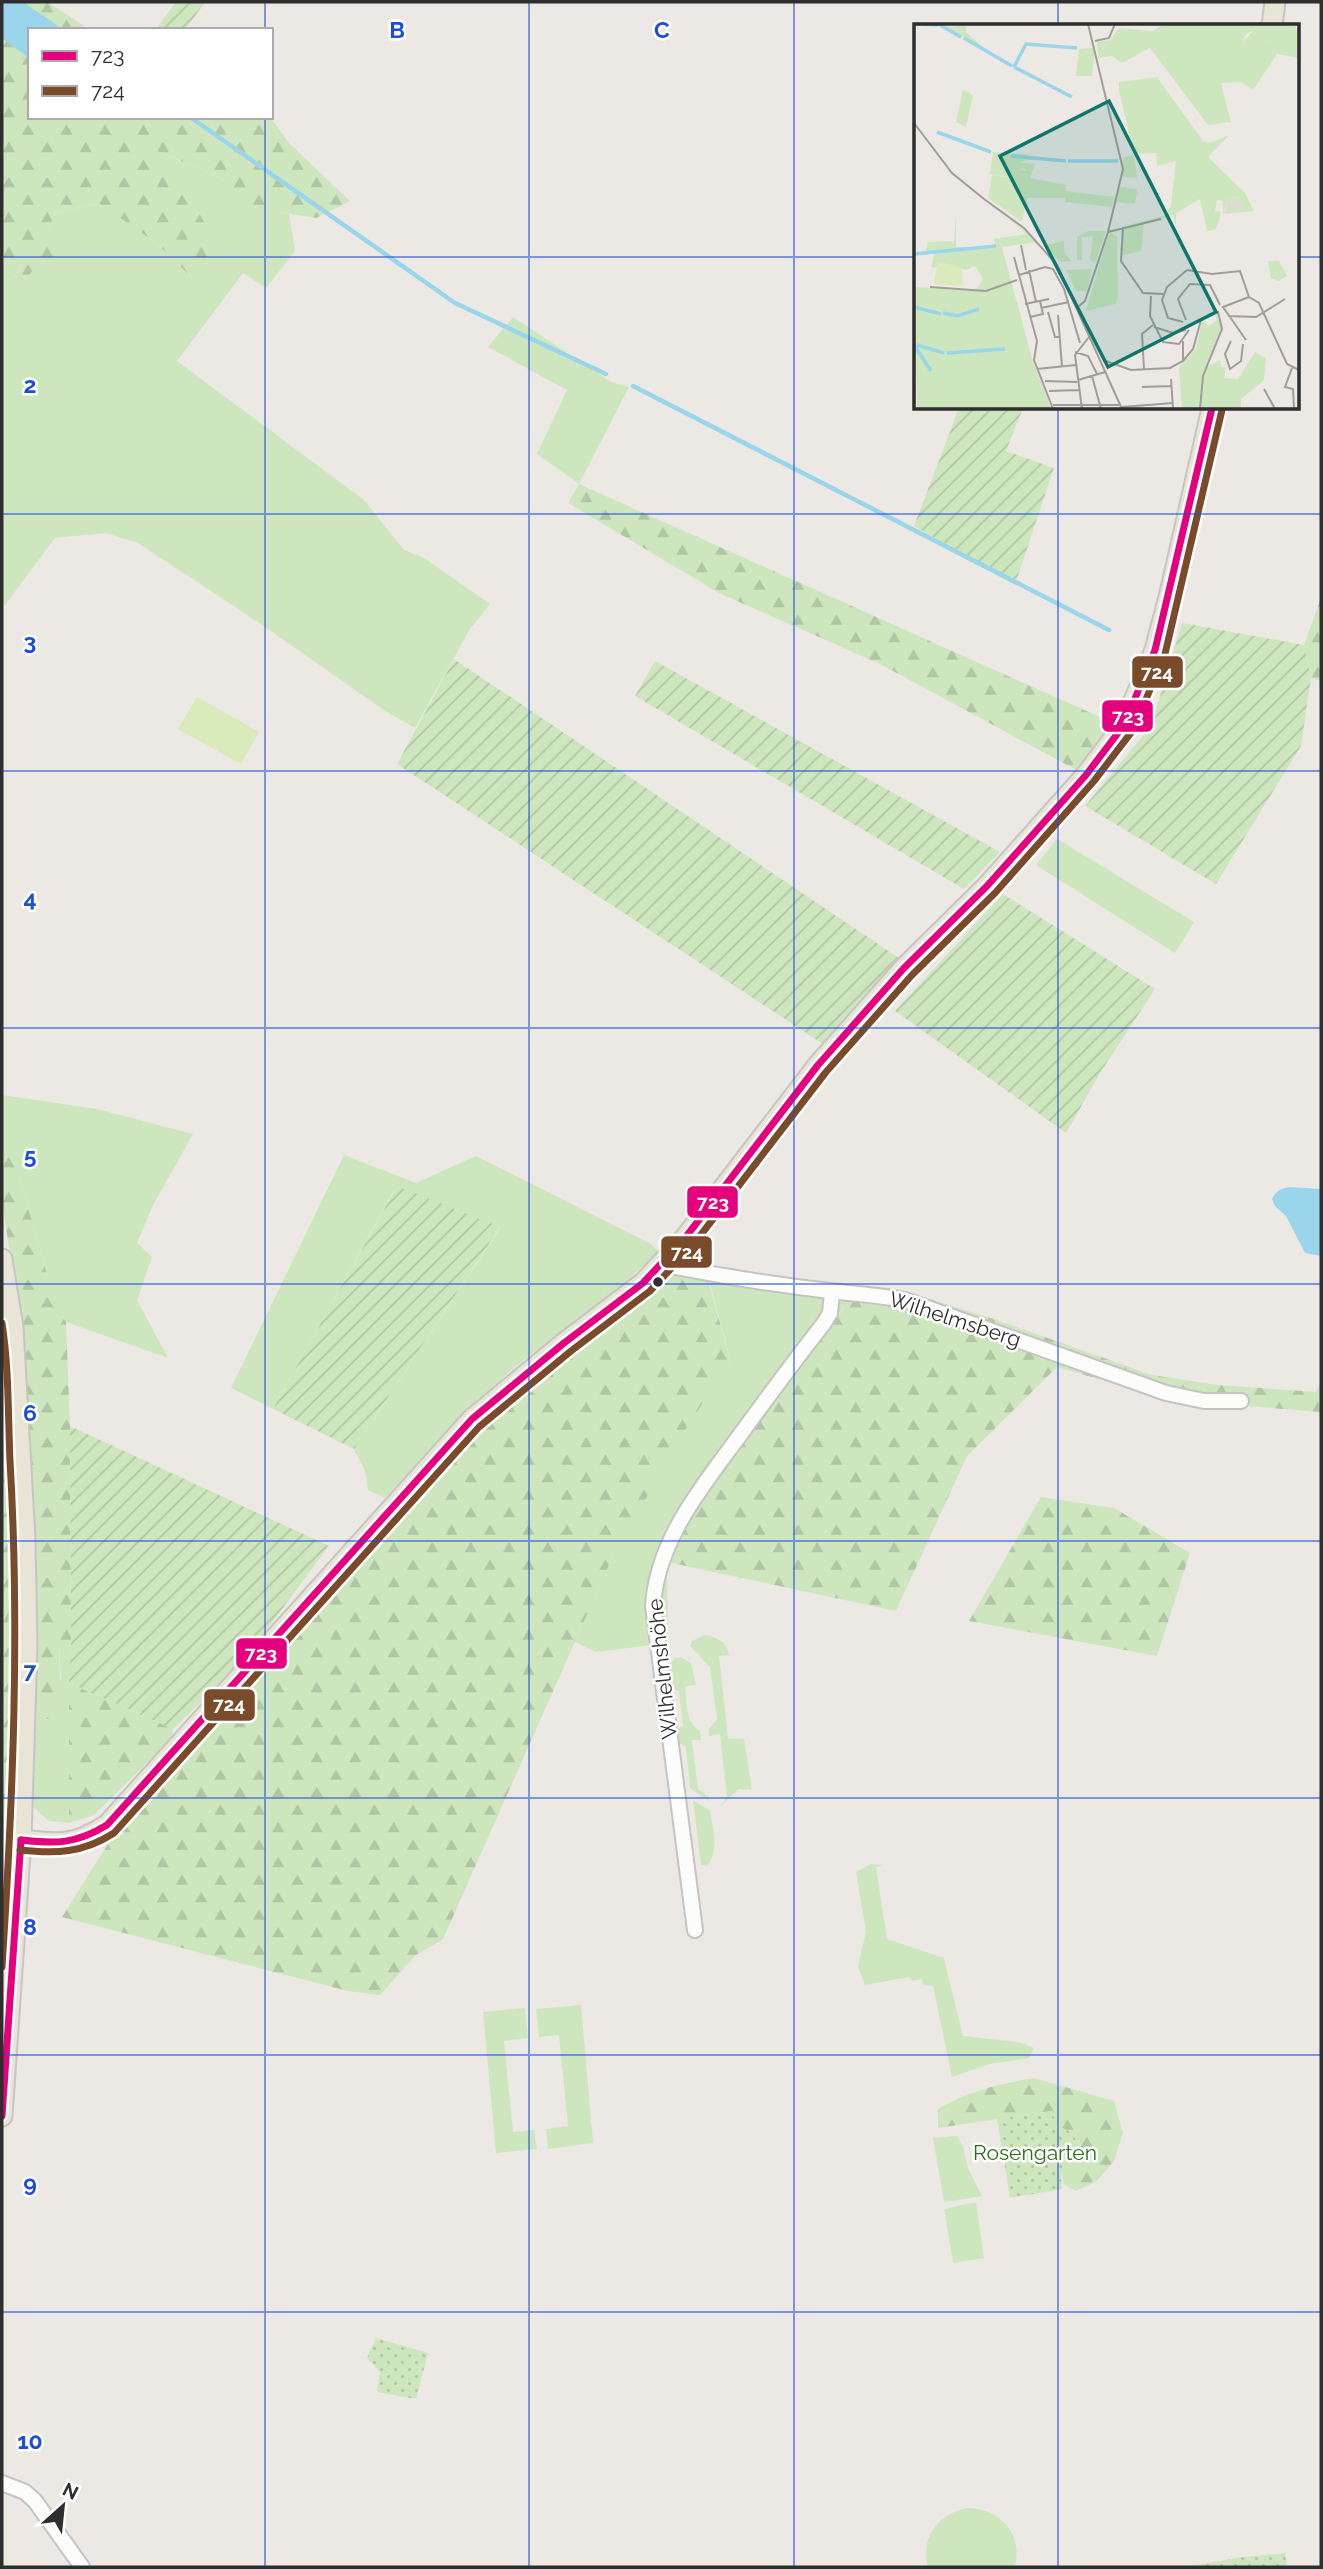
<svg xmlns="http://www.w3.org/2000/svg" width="1323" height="2569" font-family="Raleway,sans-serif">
<defs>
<pattern id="forest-firs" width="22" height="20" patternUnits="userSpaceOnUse" patternTransform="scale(1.75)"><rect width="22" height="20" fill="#cee6be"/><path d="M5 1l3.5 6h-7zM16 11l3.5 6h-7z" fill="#b1c6a4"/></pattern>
<pattern id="park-dots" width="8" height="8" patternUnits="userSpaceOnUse" patternTransform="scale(1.75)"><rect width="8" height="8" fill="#cee6be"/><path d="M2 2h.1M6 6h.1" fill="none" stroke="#b1c6a4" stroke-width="1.8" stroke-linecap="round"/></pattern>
<pattern id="garden-furrows" width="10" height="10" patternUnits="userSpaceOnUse" patternTransform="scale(1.75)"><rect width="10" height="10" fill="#cee6be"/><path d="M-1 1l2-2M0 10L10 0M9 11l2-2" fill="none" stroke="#b1c6a4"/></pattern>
</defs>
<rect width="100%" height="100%" fill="#ece8e4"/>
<!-- grass -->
<g fill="#cee6be">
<polygon points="156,151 223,179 254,207 289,214 295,251 266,288 243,273 177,361 364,500 404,550 424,558 490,604 470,629 415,728 385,711 261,624 138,543 106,533 55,538 2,609 2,267 23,282 38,265 57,254 49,231 54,213 100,203 156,243 192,278 225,262 201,216 153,163"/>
<polygon points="513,317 611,382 629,387 579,484 537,454 567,390 488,347"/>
<polygon points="1057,839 1194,922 1175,953 1036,865"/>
<polygon points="2,1095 97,1109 193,1134 153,1205 137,1243 152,1257 137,1300 168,1358 66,1322 47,1296 45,1288 49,1281 19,1175 2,1147"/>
<polygon points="344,1155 416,1183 476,1156 651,1244 658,1252 609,1297 511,1370 441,1438 385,1498 368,1490 365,1471 354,1449 500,1228 396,1187 273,1409 231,1388"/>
<polygon points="705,1265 744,1274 833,1283 844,1307 690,1516 667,1562 668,1643 596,1652 575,1642 614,1554 651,1487 690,1422 731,1362"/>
<path d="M 705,1635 C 718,1637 727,1642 729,1655 L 719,1656 L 728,1738 L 744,1739 L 752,1790 L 738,1789 L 720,1807 L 727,1797 L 720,1734 L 709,1736 L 709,1729 L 717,1719 L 710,1667 L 690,1646 L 692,1641 Z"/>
<polygon points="59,1644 71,1646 69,1683 69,1823 49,1821 30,1804 34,1718 61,1680"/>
<path d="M 681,1657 L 691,1663 L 696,1685 L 685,1686 C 687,1702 685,1723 700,1731 L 701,1740 L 692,1740 L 698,1789 L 709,1797 L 709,1801 L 690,1788 L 686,1747 L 675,1740 L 674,1729 L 683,1727 L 679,1691 L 668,1686 L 666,1671 L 674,1658 Z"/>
<path d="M 693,1800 L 710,1811 C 713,1830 720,1850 707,1866 L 701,1865 Z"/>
<polygon points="871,1864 884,1865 876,1867 887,1939 944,1958 963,2036 1018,2042 1034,2048 1029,2058 990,2064 952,2077 933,1986 923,1985 922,1979 913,1981 909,1977 865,1985 858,1966 866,1932 856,1872"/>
<polygon points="581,2005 593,2143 548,2149 546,2129 568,2126 559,2035 539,2037 536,2009"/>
<polygon points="525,2008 528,2038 504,2041 513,2132 534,2130 537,2149 496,2153 483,2012"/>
<polygon points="957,2136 963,2147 968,2168 982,2196 944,2202 933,2138"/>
<polygon points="976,2202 984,2258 953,2263 944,2209"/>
<path d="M 966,2508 C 1000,2508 1023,2533 1015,2567 L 928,2567 C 920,2538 937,2515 966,2508 Z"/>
</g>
<!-- forest -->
<g fill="url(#forest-firs)">
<polygon points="2,2 48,2 90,30 30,30 30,117 270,117 289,143 350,201 316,218 254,208 223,179 157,151 154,163 201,216 226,262 192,278 156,243 99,203 54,213 49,231 58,254 38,265 23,282 2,267"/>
<polygon points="579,484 1111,722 1078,771 880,664 719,593 568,503"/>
<polygon points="1321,598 1321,681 1311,678 1304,645"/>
<polygon points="3,1146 19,1175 49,1281 45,1288 47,1295 66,1322 70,1428 71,1646 59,1644 61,1720 34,1718 17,1297 2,1203"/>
<polygon points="676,1273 708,1280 731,1362 690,1422 614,1554 443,1939 416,1955 380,1995 348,1991 62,1917 113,1836 374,1544 491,1423"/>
<polygon points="833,1283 900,1290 997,1320 1152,1375 1218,1385 1316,1392 1321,1381 1321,1412 1220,1404 1198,1408 1057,1367 967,1456 896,1611 667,1562 690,1516 844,1308"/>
<polygon points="2,1338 17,1525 18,1647 9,1878 2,1878"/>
<polygon points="1041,1497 1114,1508 1190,1553 1157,1656 969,1621"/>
<polygon points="69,1683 173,1729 172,1738 94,1815 69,1823"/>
<path d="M 1034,2078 L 1114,2101 L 1123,2133 L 1114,2161 L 1097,2181 L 1076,2191 L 1064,2184 L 1061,2170 L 1075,2163 L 1078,2151 L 1077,2142 L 1055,2127 L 1052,2111 L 938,2128 L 938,2109 C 968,2091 999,2084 1034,2078 Z"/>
</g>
<!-- park -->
<g fill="url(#park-dots)">
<path d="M 1053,2111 L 1055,2127 C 1081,2126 1087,2165 1061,2171 L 1062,2189 L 1010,2198 L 997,2119 Z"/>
<polygon points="376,2338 428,2353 416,2399 377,2392 380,2372 367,2358"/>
<polygon points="1285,2553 1287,2567 1186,2567 1243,2557"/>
</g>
<!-- garden -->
<g fill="url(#garden-furrows)">
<polygon points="176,2 205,2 185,30 155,30"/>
<polygon points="959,408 1023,408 1006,451 1054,468 1015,585 914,526"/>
<polygon points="1182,623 1304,645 1311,678 1301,746 1216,884 1085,806 1151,726"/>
<polygon points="454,659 899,958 823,1044 397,764"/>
<polygon points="655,661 1000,852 964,889 635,696"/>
<polygon points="1003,894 1155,989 1100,1073 1066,1133 895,1011"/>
<polygon points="397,1186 500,1227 354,1449 273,1409"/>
<polygon points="70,1426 329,1546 242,1663 173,1729 69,1683 71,1646"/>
</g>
<!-- pitch -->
<polygon fill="#d9eabb" points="197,697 259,732 241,764 178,729"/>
<!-- water -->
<g fill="#99d6ec">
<polygon points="2,2 23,2 64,30 30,30 30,59 2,38"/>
<path d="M 1289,1187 L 1321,1189 L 1321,1256 L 1305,1253 L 1286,1216 L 1275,1206 L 1272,1199 C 1276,1191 1280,1189 1289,1187 Z"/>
</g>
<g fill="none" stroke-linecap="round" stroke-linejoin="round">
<!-- stream -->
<g stroke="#99d6ec" stroke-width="4.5">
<polyline points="190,117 455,303 606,374"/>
<polyline points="633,386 1109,630"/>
</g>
<!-- minor casing -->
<g stroke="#c5c4c5" stroke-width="18">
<g id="minor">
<path d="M 663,1263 L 675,1267 C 726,1277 778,1285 830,1291 C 856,1294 877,1295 905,1300 L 1166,1393 L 1204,1401 L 1241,1401"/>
<path d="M 695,1930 L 653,1606 C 657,1540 702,1487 740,1435 C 767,1398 795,1360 824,1323 L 830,1313 L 832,1292"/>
<polyline points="2,2483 25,2492 35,2501 82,2567"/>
</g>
</g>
<!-- major casing -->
<g stroke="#c6c5c4" stroke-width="23">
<g id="major">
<polyline points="1272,26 1275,2"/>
<polyline points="2,1259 13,1327 25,1539 27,1647 21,1840 2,2116"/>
<path d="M 21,1840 C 59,1844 73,1847 107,1825 L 472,1419 L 564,1343 L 643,1283 L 685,1238 L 818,1065 L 904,968 L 987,886 L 1086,775 L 1124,725 L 1155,650 L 1170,593 L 1212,408"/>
</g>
</g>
<!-- minor -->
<use href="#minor" stroke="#fcfcfb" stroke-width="14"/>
<!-- major -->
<use href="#major" stroke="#e8e4d6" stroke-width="19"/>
<!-- bus-1 casing -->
<g stroke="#fff" stroke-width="12">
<g id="bus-1">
<path d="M 21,1840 C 56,1844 76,1844 107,1825 L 472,1419 L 564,1343 L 643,1283 L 685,1238 L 818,1065 L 904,968 L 987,886 L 1086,775 L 1124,725 L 1155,650 L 1212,408"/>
<polyline points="2,2116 21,1840"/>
</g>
</g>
<!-- bus-2 casing -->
<g stroke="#fff" stroke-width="12">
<g id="bus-2">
<path d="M 2,1323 C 9,1368 8,1416 10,1461 C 20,1630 13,1798 2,1967"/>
<path d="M 20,1850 C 56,1854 83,1853 114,1833 L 479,1427 L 571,1351 L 650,1291 L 693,1245 L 826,1072 L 912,975 L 995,893 L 1094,781 L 1133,730 L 1165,654 L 1222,410"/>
</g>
</g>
<!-- bus-1 -->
<use href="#bus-1" stroke="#e5007d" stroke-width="7"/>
<!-- bus-2 -->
<use href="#bus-2" stroke="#7a4b2a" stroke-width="7"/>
</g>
<!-- grid -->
<path fill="none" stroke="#1d4ed8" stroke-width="2" stroke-opacity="0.55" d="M 265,2 L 265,30M 529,2 L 529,2567M 794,2 L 794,2567M 1058,2 L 1058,26M 265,117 L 265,2567M 2,257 L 915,257M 1297,257 L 1321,257M 1058,408 L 1058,2567M 2,514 L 1321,514M 2,771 L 1321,771M 2,1028 L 1321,1028M 2,1284 L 1321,1284M 2,1541 L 1321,1541M 2,1798 L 1321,1798M 2,2055 L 1321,2055M 2,2312 L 1321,2312"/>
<!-- markers -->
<circle fill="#2e2e2e" stroke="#fff" stroke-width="2.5" cx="658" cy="1282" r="6"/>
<g text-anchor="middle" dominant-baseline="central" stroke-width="5" stroke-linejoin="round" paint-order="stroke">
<!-- street labels -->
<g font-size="21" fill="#2e2e2e" stroke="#fff">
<text transform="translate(955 1319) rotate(18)">Wilhelmsberg</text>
<text transform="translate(662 1669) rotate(-96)">Wilhelmshöhe</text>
</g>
<!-- park labels -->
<g font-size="21" fill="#2c6e1b" stroke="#fff">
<text x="1035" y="2152">Rosengarten</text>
</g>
</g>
<!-- overview -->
<g transform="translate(914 24)">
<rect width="385" height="385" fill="#ece8e4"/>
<path d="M 381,0 L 385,13 L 373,30 L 363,27 L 362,18 L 355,16 L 339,26 L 329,18 L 344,1 ZM 24,2 L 99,41 L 112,22 L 102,42 L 158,75 ZM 105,138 L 121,140 L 116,154 L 152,161 L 151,174 L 113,174 L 108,198 L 74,174 L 78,151 L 100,154 L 103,145 L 113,147 ZM 89,189 L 123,218 L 82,224 L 80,215 L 112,210 ZM 174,207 L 192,207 L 181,239 L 176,236 L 179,212 L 168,213 L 168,236 L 163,236 L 163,213 ZM 150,217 L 150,228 L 157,237 L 147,238 L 129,222 ZM 300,287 L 306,291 L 307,304 L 293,343 L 306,336 L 307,343 L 312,343 L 310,354 L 324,355 L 341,328 L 352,334 L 350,356 L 327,375 L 327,385 L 268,385 L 265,343 L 282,325 L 288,296 L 295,302 L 303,296 Z" fill="#cee6be"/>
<path d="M 250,0 L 349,0 L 331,11 L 329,18 L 339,25 L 355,16 L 362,18 L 364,27 L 372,30 L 371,22 L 385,13 L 385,34 L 363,30 L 339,66 L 327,58 L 307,59 L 317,98 L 294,101 L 236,24 L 208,39 L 198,32 L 184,34 L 183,18 L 196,16 L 205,4 L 239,7 ZM 243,53 L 289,117 L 296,119 L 315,111 L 294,133 L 331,169 L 340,187 L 330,188 L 327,173 L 314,174 L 309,191 L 309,177 L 303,176 L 301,187 L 307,188 L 306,194 L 301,206 L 293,207 L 286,175 L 262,189 L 262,202 L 259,191 L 230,200 L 227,227 L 206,232 L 208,203 L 252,191 L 257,181 L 262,137 L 243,142 L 242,129 L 220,130 L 205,67 L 205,58 ZM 79,128 L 112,130 L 123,134 L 106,138 L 116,144 L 103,145 L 100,154 L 76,150 ZM 42,191 L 42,223 L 88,223 L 118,334 L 137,385 L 3,385 L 0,263 L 61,267 L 69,255 L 61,242 L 52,246 L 24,238 L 22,244 L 17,243 L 20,230 L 11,230 L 14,218 L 40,217 ZM 195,208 L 203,213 L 204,273 L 201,280 L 172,287 ZM 354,237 L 365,237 L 373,252 L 365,257 L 357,254 Z" fill="#cee6be"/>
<path d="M 328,173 L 330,188 L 310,190 L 314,174 Z" fill="#d8e0cc"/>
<path d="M 52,2 L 52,8 L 73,27 L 31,3 ZM 181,24 L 178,52 L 162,52 L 165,25 ZM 49,65 L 59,71 L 52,103 L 42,98 ZM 220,130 L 223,154 L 209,153 L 209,134 ZM 206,163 L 223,165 L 221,180 L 202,178 ZM 151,167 L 200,173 L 198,183 L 151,178 ZM 178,245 L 173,267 L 162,267 L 152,246 Z" fill="#cee6be"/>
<path d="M 24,237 L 48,244 L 49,262 L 20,260 Z" fill="#d9eabb"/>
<path fill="none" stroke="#99d6ec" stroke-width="3.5" d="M 3,0 L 24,1M 26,1 L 47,13M 50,14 L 98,42M 100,43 L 112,20 L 163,24M 100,43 L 158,73M 23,108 L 77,128M 97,132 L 152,137M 154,137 L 204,137M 0,230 L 82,222M 0,283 L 27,290M 29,289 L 43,292 L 65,285M 0,321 L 17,347M 3,321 L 30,329M 33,329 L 91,325"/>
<path fill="none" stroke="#a09e9b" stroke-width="2" d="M 181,17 L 195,14 L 201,0M 0,99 L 38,149 L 70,175M 70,175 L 110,204 L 143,241 L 208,385M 209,203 L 207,237 L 229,269 L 249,270M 194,208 L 247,195M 107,221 L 112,246M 100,233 L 123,317 L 120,336 L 139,385M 115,246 L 122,278M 105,251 L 131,243 L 139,245 L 150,265 L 166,319M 16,263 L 72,267 L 103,256M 237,272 L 236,292 L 249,318 L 265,320 L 275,306M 335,273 L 345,279 L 373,340 L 385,346M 111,280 L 135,275M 165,282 L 171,277 L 194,208 L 209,145 L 174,0M 127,284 L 155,278M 134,288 L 141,313 L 146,313M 144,291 L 148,343M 314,292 L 342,293 L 371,275M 116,293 L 129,290 L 126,277M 272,296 L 264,275 L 276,260 L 296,261 L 306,281M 269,298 L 254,294 L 248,276 L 253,263 L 273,246 L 298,250 L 326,247 L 335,273M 240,303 L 259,309 L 272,306M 332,316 L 309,283 L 335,273M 317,317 L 311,330 L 316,345 L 327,337 L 329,320M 161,328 L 174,332 L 183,350M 189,336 L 217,346 L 256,344 L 269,337 L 269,317M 269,337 L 279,325 L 287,296 L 304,288 L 308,305 L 289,352 L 286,385M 378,344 L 371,363 L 379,365 L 380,385M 123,345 L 162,341M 230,345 L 228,310 L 239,301M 178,352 L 187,385M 257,355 L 259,385M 164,356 L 191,348M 131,357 L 163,358M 228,363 L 257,362M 350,365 L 361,385M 135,367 L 165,366M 139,381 L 206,381M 208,383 L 259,379M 168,385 L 161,331 L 175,313"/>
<path fill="#0f766e" fill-opacity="0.15" stroke="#0f766e" stroke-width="3.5" d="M 195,77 L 302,288 L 194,343 L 86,132 Z"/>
<rect width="385" height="385" fill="none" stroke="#2e2e2e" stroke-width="3.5"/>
</g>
<g font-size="23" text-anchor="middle" font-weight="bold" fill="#1d4ed8" stroke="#fff" stroke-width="5" stroke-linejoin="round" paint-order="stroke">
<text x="397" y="38">B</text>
<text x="662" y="38">C</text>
<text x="30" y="393">2</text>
<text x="30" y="650">3</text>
<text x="30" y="907">4</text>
<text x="30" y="1164">5</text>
<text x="30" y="1421">6</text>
<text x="30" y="1678">7</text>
<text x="30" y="1935">8</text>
<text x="30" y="2192">9</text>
<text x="30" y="2449">10</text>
</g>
<g stroke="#fff" stroke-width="2.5">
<rect x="1131" y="655" width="53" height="34" rx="7" fill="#7a4b2a"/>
<rect x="1101" y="699" width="53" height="34" rx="7" fill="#e5007d"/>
<rect x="686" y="1185" width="53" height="34" rx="7" fill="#e5007d"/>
<rect x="660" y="1235" width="53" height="34" rx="7" fill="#7a4b2a"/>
<rect x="235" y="1637" width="53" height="33" rx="7" fill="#e5007d"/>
<rect x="203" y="1688" width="53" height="34" rx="7" fill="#7a4b2a"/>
</g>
<g font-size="19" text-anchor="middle" font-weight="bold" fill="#fff">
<text x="1157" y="679">724</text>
<text x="1128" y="723">723</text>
<text x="713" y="1209">723</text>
<text x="687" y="1259">724</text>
<text x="261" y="1660">723</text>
<text x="229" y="1711">724</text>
</g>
<!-- border -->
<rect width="1323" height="2569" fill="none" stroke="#2e2e2e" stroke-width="7"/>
<!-- legend -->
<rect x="28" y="28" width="245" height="91" fill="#ffffff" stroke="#ababab" stroke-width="2"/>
<rect x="42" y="51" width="35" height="10" fill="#e5007d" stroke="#ababab" stroke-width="2"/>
<text x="91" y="63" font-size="21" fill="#2e2e2e">723</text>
<rect x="42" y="86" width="35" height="10" fill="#7a4b2a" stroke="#ababab" stroke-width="2"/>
<text x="91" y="98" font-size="21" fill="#2e2e2e">724</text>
<!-- north arrow -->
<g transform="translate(63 2506) rotate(27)" stroke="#ffffff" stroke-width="5" paint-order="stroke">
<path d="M0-5L12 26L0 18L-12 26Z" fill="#2e2e2e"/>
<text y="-10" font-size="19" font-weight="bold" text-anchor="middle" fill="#2e2e2e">N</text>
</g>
</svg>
